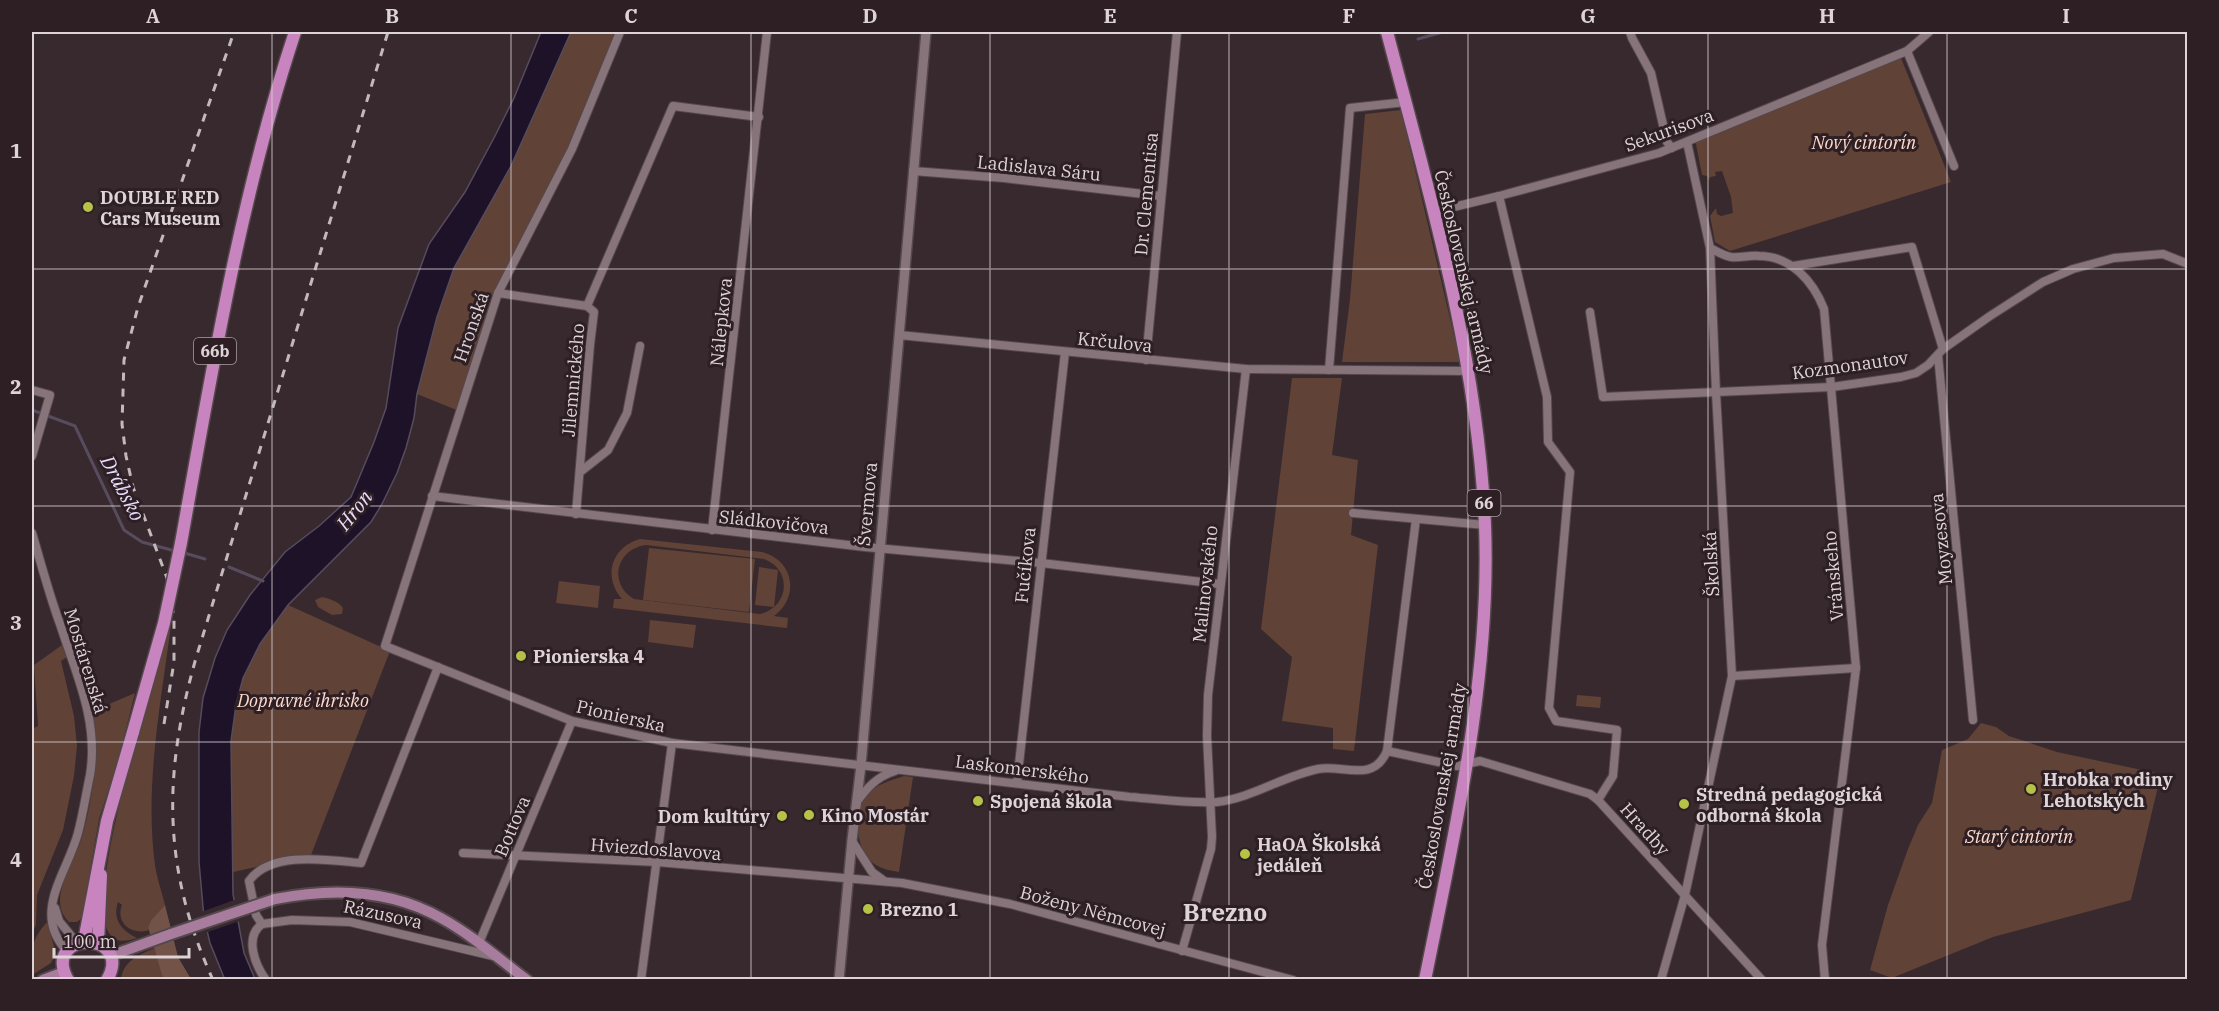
<svg xmlns="http://www.w3.org/2000/svg" width="2219" height="1011" font-family="'IBM Plex Serif',serif">
<rect width="100%" height="100%" fill="#37292e"/>
<!-- green -->
<g fill="#604237" fill-rule="evenodd">
<polygon points="571,32 620,32 572,149 498,293 459,411 417,394 437,317 454,268 511,166"/>
<polygon points="1901,58 1951,182 1730,251 1715,242 1710,216 1716,208 1717,214 1721,216 1733,213 1731,197 1722,171 1715,172 1716,176 1710,177 1709,180 1707,176 1702,175 1695,139"/>
<polygon points="1401,110 1460,361 1460,362 1342,362 1350,299 1365,114"/>
<polygon points="1292,378 1342,378 1332,455 1358,460 1351,535 1378,545 1354,751 1333,749 1333,728 1282,721 1292,657 1261,629"/>
<path d="M 640,539 L 762,552 C 794,560 800,597 774,616 L 788,618 L 787,628 L 613,608 L 614,599 L 622,599 C 602,576 612,547 640,539 ZM 646,545 L 764,559 C 793,570 789,607 760,614 L 634,599 C 608,584 616,549 646,545 Z"/>
<polygon points="649,548 755,559 749,612 643,600"/>
<polygon points="759,567 778,570 774,607 755,605"/>
<polygon points="559,581 600,586 598,608 556,603"/>
<path d="M 322,597 C 330,599 338,601 343,608 L 342,614 L 332,615 L 318,607 L 315,600 Z"/>
<polygon points="288,605 390,651 311,855 233,872 231,741 236,705 243,678 260,644"/>
<path d="M 172,617 C 162,699 144,782 155,865 C 157,879 162,892 165,905 L 151,920 L 148,927 L 149,930 C 132,936 115,923 122,905 L 118,902 C 112,920 122,931 137,938 C 127,941 116,944 109,933 C 83,893 158,670 172,617 Z"/>
<polygon points="650,620 696,625 693,648 648,642"/>
<polygon points="62,645 67,657 61,661 74,716 77,746 74,776 63,830 37,895 36,925 32,933 32,729 38,726 34,665"/>
<path d="M 94,689 L 100,708 L 135,693 L 119,757 L 99,819 L 82,918 L 77,922 L 69,922 C 64,917 60,910 60,902 C 60,880 76,858 82,837 C 96,788 99,741 87,691 Z"/>
<polygon points="1577,695 1601,697 1600,708 1576,706"/>
<polygon points="1981,723 1996,727 2009,736 2057,752 2161,774 2131,900 1993,937 1892,978 1870,970 1888,905 1908,849 1918,825 1932,803 1942,750 1968,739"/>
<path d="M 904,776 L 913,777 L 899,872 C 891,871 883,869 876,865 C 855,852 853,815 866,796 C 875,784 890,781 904,776 Z"/>
<path d="M 47,922 L 56,953 L 51,963 L 32,975 C 31,952 30,941 47,922 Z"/>
<path d="M 154,948 L 165,979 L 121,979 C 124,960 138,956 154,948 Z"/>
</g>
<!-- forest -->
<polygon fill="#735347" points="165,905 178,957 191,979 165,979 162,975 148,927 151,920"/>
<!-- water -->
<polygon fill="#1d1228" stroke="#574c5d" stroke-width="1.5" points="541,32 571,32 511,166 454,268 437,317 417,394 414,418 406,448 397,473 382,504 371,522 288,605 260,644 243,678 236,705 231,741 233,894 244,953 255,979 225,980 210,943 204,918 199,862 199,732 203,698 215,658 227,630 250,595 285,552 319,526 351,497 374,442 386,408 398,328 429,244 465,192 495,136 514,98"/>
<!-- pier -->
<polygon fill="#37292e" points="237,899 240,921 205,933 201,912"/>
<g fill="none" stroke-linecap="round" stroke-linejoin="round">
<!-- stream -->
<g stroke="#574c5d" stroke-width="3">
<polyline points="1418,39 1443,32"/>
<polyline points="32,410 75,426 124,530 142,542 175,551"/>
<polyline points="181,552 205,559"/>
<polyline points="229,567 263,581"/>
</g>
<!-- minor casing -->
<g stroke="#54484c" stroke-width="10">
<g id="minor">
<path d="M 620,32 L 572,149 L 498,293 L 385,646 L 572,721 L 672,743 L 1130,797 C 1159,799 1188,804 1217,802 C 1252,798 1283,776 1318,769 C 1342,764 1373,784 1387,751 L 1416,519"/>
<polyline points="1630,32 1632,38 1651,73 1667,142 1672,148"/>
<polyline points="1907,51 1954,166"/>
<polyline points="913,171 1004,178 1161,196"/>
<polyline points="1499,196 1547,397 1548,442 1570,472 1549,708 1556,721 1617,730 1613,776 1598,800"/>
<polyline points="1433,212 1499,196 1659,153 1907,51 1929,32"/>
<path d="M 1710,248 C 1716,251 1724,256 1731,257 C 1740,258 1750,255 1759,256 C 1791,256 1813,281 1824,309 L 1856,668 L 1822,945 L 1825,980"/>
<polyline points="1793,266 1912,247 1943,349"/>
<polyline points="498,293 587,306 594,312 590,345 576,514"/>
<polyline points="587,306 673,106 759,117"/>
<polyline points="1590,312 1603,397 1832,387 1901,377 1916,373 1928,365 1943,349 1990,316 2043,282 2073,269 2114,258 2163,254 2188,264"/>
<polyline points="899,335 1246,369 1469,371"/>
<polyline points="1938,355 1973,720"/>
<polyline points="1146,360 1177,32"/>
<polyline points="1329,370 1350,108 1406,102"/>
<polyline points="32,390 50,395 32,456"/>
<polyline points="580,472 608,450 627,413 640,346"/>
<polyline points="432,496 865,547 1041,563 1219,584"/>
<polyline points="1353,513 1485,525"/>
<polyline points="712,530 767,32"/>
<path d="M 32,533 C 41,563 49,594 60,624 C 76,674 99,721 90,775 C 86,794 83,814 78,833 C 67,874 31,913 67,951"/>
<polyline points="1732,676 1856,668"/>
<polyline points="1387,751 1457,766 1480,761 1590,794 1598,800 1762,980"/>
<polyline points="1017,782 1065,352"/>
<path d="M 856,803 C 867,788 876,777 895,771"/>
<polyline points="852,841 872,872 883,880"/>
<polyline points="463,853 657,862 902,883 1010,904 1293,980"/>
<polyline points="55,908 59,921 77,943"/>
<path d="M 262,924 L 256,915 L 249,881 C 271,850 328,860 361,863 L 438,667"/>
<polyline points="262,924 292,920 350,922 493,956"/>
<path d="M 262,924 C 244,937 255,965 266,980"/>
<polyline points="479,943 572,721"/>
<polyline points="1182,951 1211,849 1212,837 1207,736 1208,695 1246,369"/>
<polyline points="641,980 672,743"/>
<polyline points="1661,980 1685,895 1732,676 1716,393 1710,248 1687,142"/>
</g>
</g>
<!-- tertiary casing -->
<g stroke="#54484c" stroke-width="12">
<polyline id="tertiary" points="839,980 852,840 861,765 926,32"/>
</g>
<!-- secondary casing -->
<g stroke="#54484c" stroke-width="14">
<g id="secondary">
<path d="M 275,899 C 330,888 390,889 441,918 C 472,935 499,959 527,980"/>
<polyline points="110,956 171,934"/>
<polyline points="43,980 64,972"/>
</g>
</g>
<!-- primary casing -->
<g stroke="#54484c" stroke-width="15">
<g id="primary">
<path d="M 1387,32 C 1429,192 1478,358 1485,525 C 1491,678 1455,830 1425,980"/>
<path d="M 181,543 C 212,370 240,198 295,32"/>
<polyline points="84,941 107,821 133,732"/>
<polyline points="98,943 101,875"/>
<path d="M 68,980 C 40,930 135,930 107,980"/>
</g>
</g>
<!-- minor -->
<use href="#minor" stroke="#86747a" stroke-width="8"/>
<!-- tertiary -->
<use href="#tertiary" stroke="#86747a" stroke-width="9"/>
<!-- secondary -->
<use href="#secondary" stroke="#a77c9c" stroke-width="10"/>
<!-- primary -->
<use href="#primary" stroke="#c884be" stroke-width="12"/>
<!-- rail -->
<g stroke="#c3b8bc" stroke-width="3" stroke-dasharray="8 8" stroke-linecap="butt">
<polyline points="164,724 174,662 174,618 167,578 133,487 126,456 122,424 124,360 138,307 234,32"/>
<path d="M 213,980 C 162,868 163,774 196,658 L 388,32"/>
</g>
<!-- secondary-bridge casing -->
<g stroke="#54484c" stroke-width="14" stroke-linecap="butt">
<polyline id="secondary-bridge" points="171,934 275,899"/>
</g>
<!-- primary-bridge casing -->
<g stroke="#54484c" stroke-width="15" stroke-linecap="butt">
<polyline id="primary-bridge" points="133,732 164,623 181,543"/>
</g>
<!-- secondary-bridge -->
<use href="#secondary-bridge" stroke="#a77c9c" stroke-width="10"/>
<!-- primary-bridge -->
<use href="#primary-bridge" stroke="#c884be" stroke-width="12"/>
</g>
<!-- grid -->
<path fill="none" stroke="#ded4d8" stroke-width="1.5" stroke-opacity="0.55" d="M 272,32 L 272,980M 511,32 L 511,980M 751,32 L 751,980M 990,32 L 990,980M 1229,32 L 1229,980M 1468,32 L 1468,980M 1708,32 L 1708,980M 1947,32 L 1947,980M 32,269 L 2188,269M 32,506 L 2188,506M 32,742 L 2188,742"/>
<!-- markers -->
<g fill="#b6c148" stroke="#2d1f24" stroke-width="2">
<circle cx="88" cy="207" r="6"/>
<circle cx="521" cy="656" r="6"/>
<circle cx="2031" cy="789" r="6"/>
<circle cx="978" cy="801" r="6"/>
<circle cx="1684" cy="804" r="6"/>
<circle cx="809" cy="815" r="6"/>
<circle cx="782" cy="816" r="6"/>
<circle cx="1245" cy="854" r="6"/>
<circle cx="868" cy="909" r="6"/>
</g>
<g text-anchor="middle" dominant-baseline="central" stroke-width="6" stroke-linejoin="round" paint-order="stroke">
<!-- shield labels -->
<g fill="#2d1f24" stroke="#a99ea2" stroke-width="1.5">
<rect x="194" y="338" width="42" height="26" rx="4.5"/>
<rect x="1467.5" y="490" width="33" height="26" rx="4.5"/>
</g>
<g font-size="16" font-weight="bold" fill="#ded4d8">
<text x="215" y="351">66b</text>
<text x="1484" y="503">66</text>
</g>
<!-- street labels -->
<g font-size="18" fill="#ded4d8" stroke="#2d1f24">
<text transform="translate(1669 130) rotate(-20)">Sekurisova</text>
<text transform="translate(1039 168) rotate(6)">Ladislava Sáru</text>
<text transform="translate(1146 194) rotate(-85)">Dr. Clementisa</text>
<text transform="translate(1464 272) rotate(77)">Československej armády</text>
<text transform="translate(721 322) rotate(-84)">Nálepkova</text>
<text transform="translate(471 327) rotate(-71)">Hronská</text>
<text transform="translate(1115 342) rotate(6)">Krčulova</text>
<text transform="translate(1850 365) rotate(-8)">Kozmonautov</text>
<text transform="translate(573 380) rotate(-85)">Jilemnického</text>
<text transform="translate(867 504) rotate(-85)">Švermova</text>
<text transform="translate(774 522) rotate(6)">Sládkovičova</text>
<text transform="translate(1941 539) rotate(-96)">Moyzesova</text>
<text transform="translate(1711 564) rotate(-93)">Školská</text>
<text transform="translate(1025 565) rotate(-84)">Fučíkova</text>
<text transform="translate(1833 576) rotate(-95)">Vránskeho</text>
<text transform="translate(1205 584) rotate(-84)">Malinovského</text>
<text transform="translate(86 661) rotate(73)">Mostárenská</text>
<text transform="translate(621 716) rotate(13)">Pionierska</text>
<text transform="translate(1022 769) rotate(7)">Laskomerského</text>
<text transform="translate(1442 786) rotate(-80)">Československej armády</text>
<text transform="translate(512 826) rotate(-67)">Bottova</text>
<text transform="translate(1645 829) rotate(48)">Hradby</text>
<text transform="translate(656 849) rotate(4)">Hviezdoslavova</text>
<text transform="translate(1093 911) rotate(15)">Boženy Němcovej</text>
<text transform="translate(383 914) rotate(12)">Rázusova</text>
</g>
<!-- park labels -->
<g font-size="18" font-style="italic" fill="#ffdacc" stroke="#2d1f24">
<text x="1864" y="142">Nový cintorín</text>
<text x="303" y="700">Dopravné ihrisko</text>
<text x="2019" y="836">Starý cintorín</text>
</g>
<!-- poi labels -->
<g font-size="18" font-weight="bold" fill="#ded4d8" stroke="#2d1f24" text-anchor="start">
<text x="100" y="197">DOUBLE RED<tspan x="100" dy="21">Cars Museum</tspan></text>
<text x="533" y="656">Pionierska 4</text>
<text x="2043" y="779">Hrobka rodiny<tspan x="2043" dy="21">Lehotských</tspan></text>
<text x="1696" y="794">Stredná pedagogická<tspan x="1696" dy="21">odborná škola</tspan></text>
<text x="990" y="801">Spojená škola</text>
<text x="821" y="815">Kino Mostár</text>
<text x="770" y="816" text-anchor="end">Dom kultúry</text>
<text x="1257" y="844">HaOA Školská<tspan x="1257" dy="21">jedáleň</tspan></text>
<text x="880" y="909">Brezno 1</text>
</g>
<!-- water labels -->
<g font-size="20" font-style="italic" fill="#e9dbfb" stroke="#2d1f24">
<text transform="translate(123 488) rotate(62)">Drábsko</text>
<text transform="translate(354 510) rotate(-52)">Hron</text>
</g>
<!-- district labels -->
<g font-size="24" font-weight="bold" fill="#ded4d8" stroke="#2d1f24">
<text x="1225" y="912">Brezno</text>
</g>
</g>
<!-- border -->
<rect width="2219" height="1011" fill="none" stroke="#2d1f24" stroke-width="66"/>
<!-- scale -->
<path d="M54 948v9h135v-9" fill="none" stroke="#ded4d8" stroke-width="3"/>
<text x="63" y="948" font-size="18" fill="#ded4d8" stroke="#2d1f24" stroke-width="4.5" paint-order="stroke">100 m</text>
<rect x="33" y="33" width="2153" height="945" fill="none" stroke="#ded4d8" stroke-width="2"/>
<g font-size="20" text-anchor="middle" font-weight="bold" fill="#ded4d8">
<text x="153" y="23">A</text>
<text x="392" y="23">B</text>
<text x="631" y="23">C</text>
<text x="870" y="23">D</text>
<text x="1110" y="23">E</text>
<text x="1349" y="23">F</text>
<text x="1588" y="23">G</text>
<text x="1827" y="23">H</text>
<text x="2066" y="23">I</text>
<text x="16" y="158">1</text>
<text x="16" y="394">2</text>
<text x="16" y="630">3</text>
<text x="16" y="867">4</text>
</g>
</svg>
